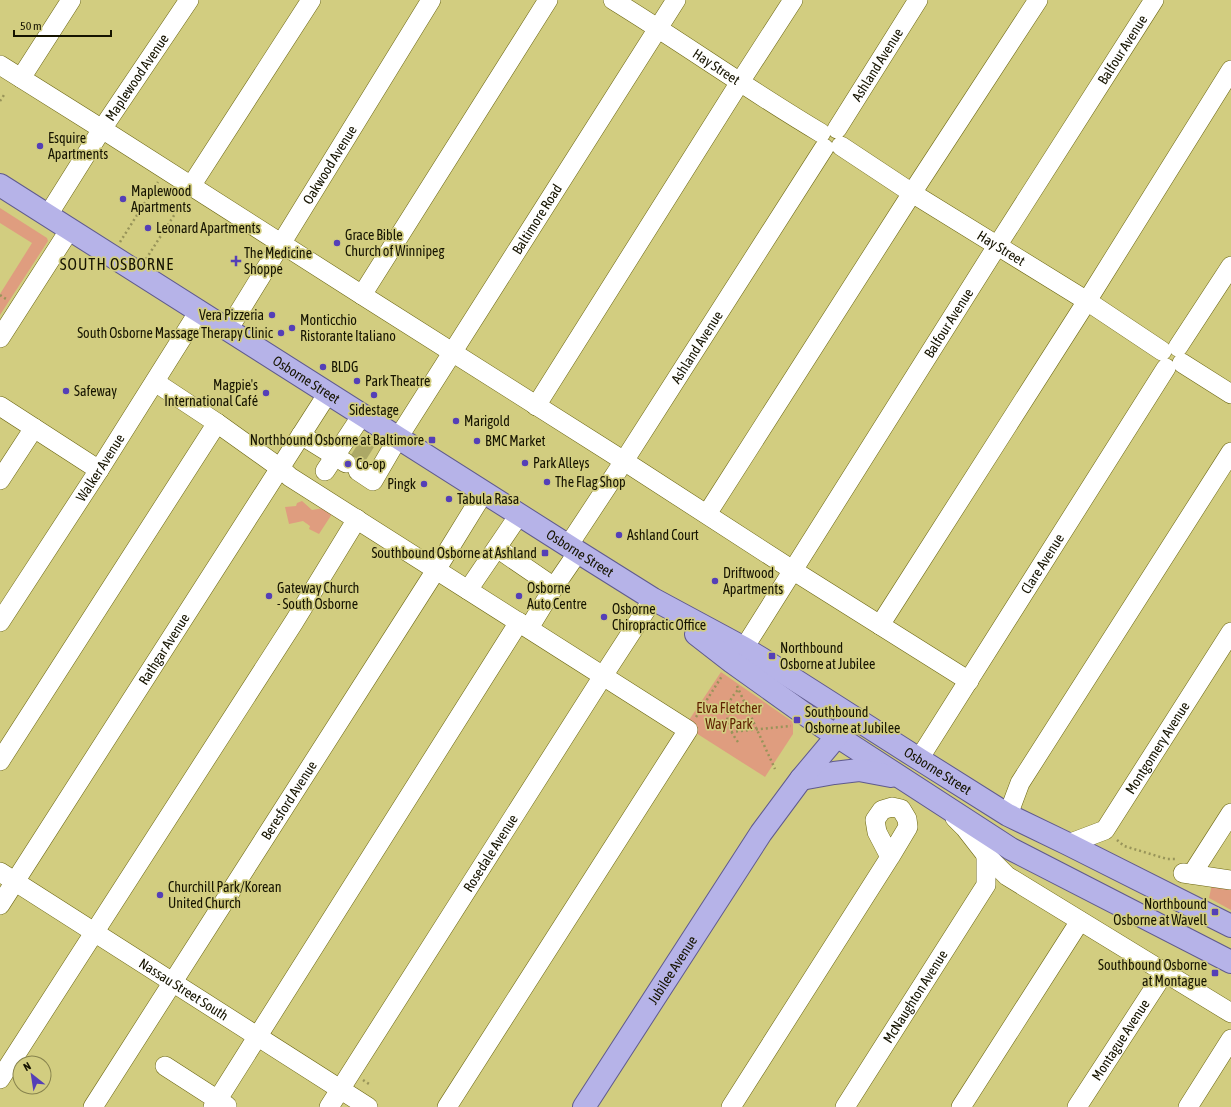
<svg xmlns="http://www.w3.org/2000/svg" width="1231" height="1107" font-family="'Asap Condensed',sans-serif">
<rect width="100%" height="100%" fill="#d2cd80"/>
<!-- green -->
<g fill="#df9d7f">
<polygon points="0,208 47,238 48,241 0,315 0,294 32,243 0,223"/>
<polygon points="302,501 312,510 324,508 332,514 319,534 309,529 310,526 303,521 289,524 285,507 296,506 297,503"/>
<polygon points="721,672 793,722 793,734 765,777 685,726"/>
<polygon points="1212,884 1231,887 1231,910 1209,898"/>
</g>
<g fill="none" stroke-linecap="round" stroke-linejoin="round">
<!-- minor-tunnel -->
<polyline stroke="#aca866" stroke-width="19" stroke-dasharray="19 10" stroke-linecap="butt" points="356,447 369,455"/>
<!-- minor casing -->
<g stroke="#6b6510" stroke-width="20">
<g id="minor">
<path id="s1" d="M 613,0 C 683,43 750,91 821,133"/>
<polyline points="0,65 102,129 362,295 624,461 794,571 969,681"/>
<polyline points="21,78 71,0"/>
<path id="s2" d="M 837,129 L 918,0"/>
<path id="s3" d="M 841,146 L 912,193 L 1087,301 L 1162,351"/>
<polyline points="191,186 311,0"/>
<path id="s4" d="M 48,215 L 102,129 L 189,0"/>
<polyline points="362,295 548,0"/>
<path id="s5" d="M 228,330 L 431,0"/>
<polyline points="0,338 70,229"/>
<polyline points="1178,347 1231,266"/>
<polyline points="1182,363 1231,394"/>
<polyline points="155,382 217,423 280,468 290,477 688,730 447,1107"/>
<polyline points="0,406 99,470"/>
<polyline points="536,406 740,82 793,0"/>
<polyline points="301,435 346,463"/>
<polyline points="325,471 362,415"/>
<path id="s6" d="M 358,471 L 373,481 L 398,438 L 676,0"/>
<polyline points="0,480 34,428"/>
<polyline points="707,514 912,193 1038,0"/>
<path id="s7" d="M 568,546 L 624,461 L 824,148"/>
<polyline points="497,548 554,587 578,552"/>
<polyline points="468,590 519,515"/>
<path id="s8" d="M 0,622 L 99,470 L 199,311"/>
<polyline points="880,625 1087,301 1231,70"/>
<polyline points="529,628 554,587"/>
<path id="s9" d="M 744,648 L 997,246 L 1154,0"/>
<path id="s10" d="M 919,759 L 1166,368"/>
<polyline points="0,761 217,423"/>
<polyline points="1008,815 1020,783 1231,452"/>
<polyline points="955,818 965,828 986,855 1007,876 1231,1013"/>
<path id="s11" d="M 1068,844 L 1105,830 L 1231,632"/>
<path id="s12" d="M 0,872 L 368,1107"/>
<polyline points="1183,873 1231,880"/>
<polyline points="1192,874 1231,813"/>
<path id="s13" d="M 0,905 L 328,393"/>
<polyline points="165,1066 227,1106"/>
<polyline points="0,1079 294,622 357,519"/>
<path id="s14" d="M 93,1107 L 436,570 L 484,492"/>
<polyline points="213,1107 519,622"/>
<path id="s15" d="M 329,1107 L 603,676 L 653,599"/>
<polyline points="731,1107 890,857 908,827 907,819 901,809 892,807 882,810 875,820 877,832 890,857"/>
<path id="s16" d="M 845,1107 L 986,885 L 986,855"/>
<polyline points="961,1107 1080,921"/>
<path id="s17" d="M 1077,1107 L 1164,973"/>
<polyline points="1188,1107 1231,1039"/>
</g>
</g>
<!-- major casing -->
<g stroke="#5f5a8d" stroke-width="24">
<g id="major">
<path id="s18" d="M 0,185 L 578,552 L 653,599 L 744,648 L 762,659 L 919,759 L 1008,815 L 1068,844 L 1231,926"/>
<polyline points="696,634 732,662 823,727 1011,849 1231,962"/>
<polyline points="801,779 834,773 859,770 891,776"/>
<path id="s19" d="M 584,1107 L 761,833 L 801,779 L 837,736 L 844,725"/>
</g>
</g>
<!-- path -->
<g stroke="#989459" stroke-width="2.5" stroke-dasharray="2 3" stroke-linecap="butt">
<polyline points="0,101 4,95"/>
<polyline points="120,242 158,182"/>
<polyline points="146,259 182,203"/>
<polyline points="0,295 6,299"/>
<polyline points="737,686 775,769"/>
<polyline points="696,717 722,676"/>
<polyline points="731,732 791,726"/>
<path d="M 738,742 C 725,725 722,706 738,690"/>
<polyline points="1117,840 1124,846 1167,859 1175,859"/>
<polyline points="363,1080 369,1084"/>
</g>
<!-- minor -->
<use href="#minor" stroke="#fff" stroke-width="19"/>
<!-- major -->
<use href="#major" stroke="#b6b3e8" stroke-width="22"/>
</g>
<!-- markers -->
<g fill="#543fb7" stroke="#d2cd80" stroke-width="1.5">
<circle cx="40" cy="146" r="4"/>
<circle cx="123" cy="199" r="4"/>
<circle cx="148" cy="228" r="4"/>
<circle cx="337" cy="243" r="4"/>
<path d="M234 255h4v4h4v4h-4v4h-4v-4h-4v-4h4z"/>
<circle cx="272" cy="315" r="4"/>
<circle cx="292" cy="328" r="4"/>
<circle cx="281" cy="333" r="4"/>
<circle cx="323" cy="367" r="4"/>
<circle cx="357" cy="381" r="4"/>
<circle cx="66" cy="391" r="4"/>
<circle cx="266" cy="393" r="4"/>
<circle cx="374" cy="395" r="4"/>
<circle cx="456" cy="421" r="4"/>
<rect x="428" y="436" width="8" height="8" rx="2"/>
<circle cx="477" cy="441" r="4"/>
<circle cx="525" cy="463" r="4"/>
<circle cx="348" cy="464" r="4"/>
<circle cx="547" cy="482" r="4"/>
<circle cx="424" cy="484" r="4"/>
<circle cx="449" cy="499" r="4"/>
<circle cx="619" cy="535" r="4"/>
<rect x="541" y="549" width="8" height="8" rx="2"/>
<circle cx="715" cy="581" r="4"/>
<circle cx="269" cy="596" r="4"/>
<circle cx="519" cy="596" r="4"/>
<circle cx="604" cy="617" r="4"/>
<rect x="768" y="652" width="8" height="8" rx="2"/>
<rect x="793" y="716" width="8" height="8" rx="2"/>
<circle cx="160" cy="895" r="4"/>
<rect x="1211" y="908" width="8" height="8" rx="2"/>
<rect x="1211" y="969" width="8" height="8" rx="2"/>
</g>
<g text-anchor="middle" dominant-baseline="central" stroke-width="3.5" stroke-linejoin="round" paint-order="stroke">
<!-- street labels -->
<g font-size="14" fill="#161400" stroke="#d2cd80">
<text stroke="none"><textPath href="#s9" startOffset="708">Balfour Avenue</textPath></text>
<text stroke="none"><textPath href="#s2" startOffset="76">Ashland Avenue</textPath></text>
<text stroke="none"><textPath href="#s1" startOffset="123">Hay Street</textPath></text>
<text stroke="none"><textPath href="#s4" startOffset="164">Maplewood Avenue</textPath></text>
<text stroke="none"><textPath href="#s5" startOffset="194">Oakwood Avenue</textPath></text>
<text stroke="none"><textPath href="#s6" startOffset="327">Baltimore Road</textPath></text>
<text stroke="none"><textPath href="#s3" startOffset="190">Hay Street</textPath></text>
<text stroke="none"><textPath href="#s9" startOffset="384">Balfour Avenue</textPath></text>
<text stroke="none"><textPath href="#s7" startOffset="237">Ashland Avenue</textPath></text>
<text stroke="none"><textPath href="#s18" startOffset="363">Osborne Street</textPath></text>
<text stroke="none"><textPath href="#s8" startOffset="184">Walker Avenue</textPath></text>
<text stroke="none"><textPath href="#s18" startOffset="687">Osborne Street</textPath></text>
<text stroke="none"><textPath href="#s10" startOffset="231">Clare Avenue</textPath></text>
<text stroke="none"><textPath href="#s13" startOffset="304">Rathgar Avenue</textPath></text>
<text stroke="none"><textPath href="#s11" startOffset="137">Montgomery Avenue</textPath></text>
<text stroke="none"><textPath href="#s18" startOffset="1106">Osborne Street</textPath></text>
<text stroke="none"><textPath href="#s14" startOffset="364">Beresford Avenue</textPath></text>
<text stroke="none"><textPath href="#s15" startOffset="301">Rosedale Avenue</textPath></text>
<text stroke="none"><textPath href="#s19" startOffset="163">Jubilee Avenue</textPath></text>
<text stroke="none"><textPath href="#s12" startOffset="218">Nassau Street South</textPath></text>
<text stroke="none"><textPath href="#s16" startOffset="131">McNaughton Avenue</textPath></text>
<text stroke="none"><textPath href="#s17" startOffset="80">Montague Avenue</textPath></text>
</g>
<!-- poi labels -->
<g font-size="14" fill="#161400" stroke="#d2cd80" text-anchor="start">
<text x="48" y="138">Esquire<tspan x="48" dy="16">Apartments</tspan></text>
<text x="131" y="191">Maplewood<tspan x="131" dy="16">Apartments</tspan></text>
<text x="156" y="228">Leonard Apartments</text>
<text x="345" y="235">Grace Bible<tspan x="345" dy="16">Church of Winnipeg</tspan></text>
<text x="244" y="253">The Medicine<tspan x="244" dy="16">Shoppe</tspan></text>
<text x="264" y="315" text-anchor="end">Vera Pizzeria</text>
<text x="300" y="320">Monticchio<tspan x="300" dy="16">Ristorante Italiano</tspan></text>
<text x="273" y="333" text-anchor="end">South Osborne Massage Therapy Clinic</text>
<text x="331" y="367">BLDG</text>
<text x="365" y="381">Park Theatre</text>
<text x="258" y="385" text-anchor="end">Magpie's<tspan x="258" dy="16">International Café</tspan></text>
<text x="74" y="391">Safeway</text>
<text x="374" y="410" text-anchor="middle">Sidestage</text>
<text x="464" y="421">Marigold</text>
<text x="424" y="440" text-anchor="end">Northbound Osborne at Baltimore</text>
<text x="485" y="441">BMC Market</text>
<text x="533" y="463">Park Alleys</text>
<text x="356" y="464">Co-op</text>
<text x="555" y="482">The Flag Shop</text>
<text x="416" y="484" text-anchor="end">Pingk</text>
<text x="457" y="499">Tabula Rasa</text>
<text x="627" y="535">Ashland Court</text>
<text x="537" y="553" text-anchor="end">Southbound Osborne at Ashland</text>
<text x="723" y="573">Driftwood<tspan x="723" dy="16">Apartments</tspan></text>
<text x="277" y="588">Gateway Church<tspan x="277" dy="16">- South Osborne</tspan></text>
<text x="527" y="588">Osborne<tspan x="527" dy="16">Auto Centre</tspan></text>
<text x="612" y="609">Osborne<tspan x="612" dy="16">Chiropractic Office</tspan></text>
<text x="780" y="648">Northbound<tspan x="780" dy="16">Osborne at Jubilee</tspan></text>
<text x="805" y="712">Southbound<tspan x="805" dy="16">Osborne at Jubilee</tspan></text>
<text x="168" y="887">Churchill Park/Korean<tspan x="168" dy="16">United Church</tspan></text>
<text x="1207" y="904" text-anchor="end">Northbound<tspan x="1207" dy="16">Osborne at Wavell</tspan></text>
<text x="1207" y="965" text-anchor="end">Southbound Osborne<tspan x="1207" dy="16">at Montague</tspan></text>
</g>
<!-- park labels -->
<g font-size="14" fill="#602200" stroke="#d2cd80">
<text x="729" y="708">Elva Fletcher<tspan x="729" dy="16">Way Park</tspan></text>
</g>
<!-- quarter labels -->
<g font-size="16" letter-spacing="1" fill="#161400" stroke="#d2cd80">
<text x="117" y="264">SOUTH OSBORNE</text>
</g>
</g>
<!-- north arrow -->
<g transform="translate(32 1075) rotate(330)"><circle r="19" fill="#d2cd80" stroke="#87834d"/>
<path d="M0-3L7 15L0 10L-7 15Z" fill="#543fb7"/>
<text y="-6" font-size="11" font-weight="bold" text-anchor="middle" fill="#161400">N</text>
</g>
<!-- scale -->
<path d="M14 30v6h97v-6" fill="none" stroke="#161400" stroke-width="2"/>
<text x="20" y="30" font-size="12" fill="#161400" stroke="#d2cd80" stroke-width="3" paint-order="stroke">50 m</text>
</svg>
